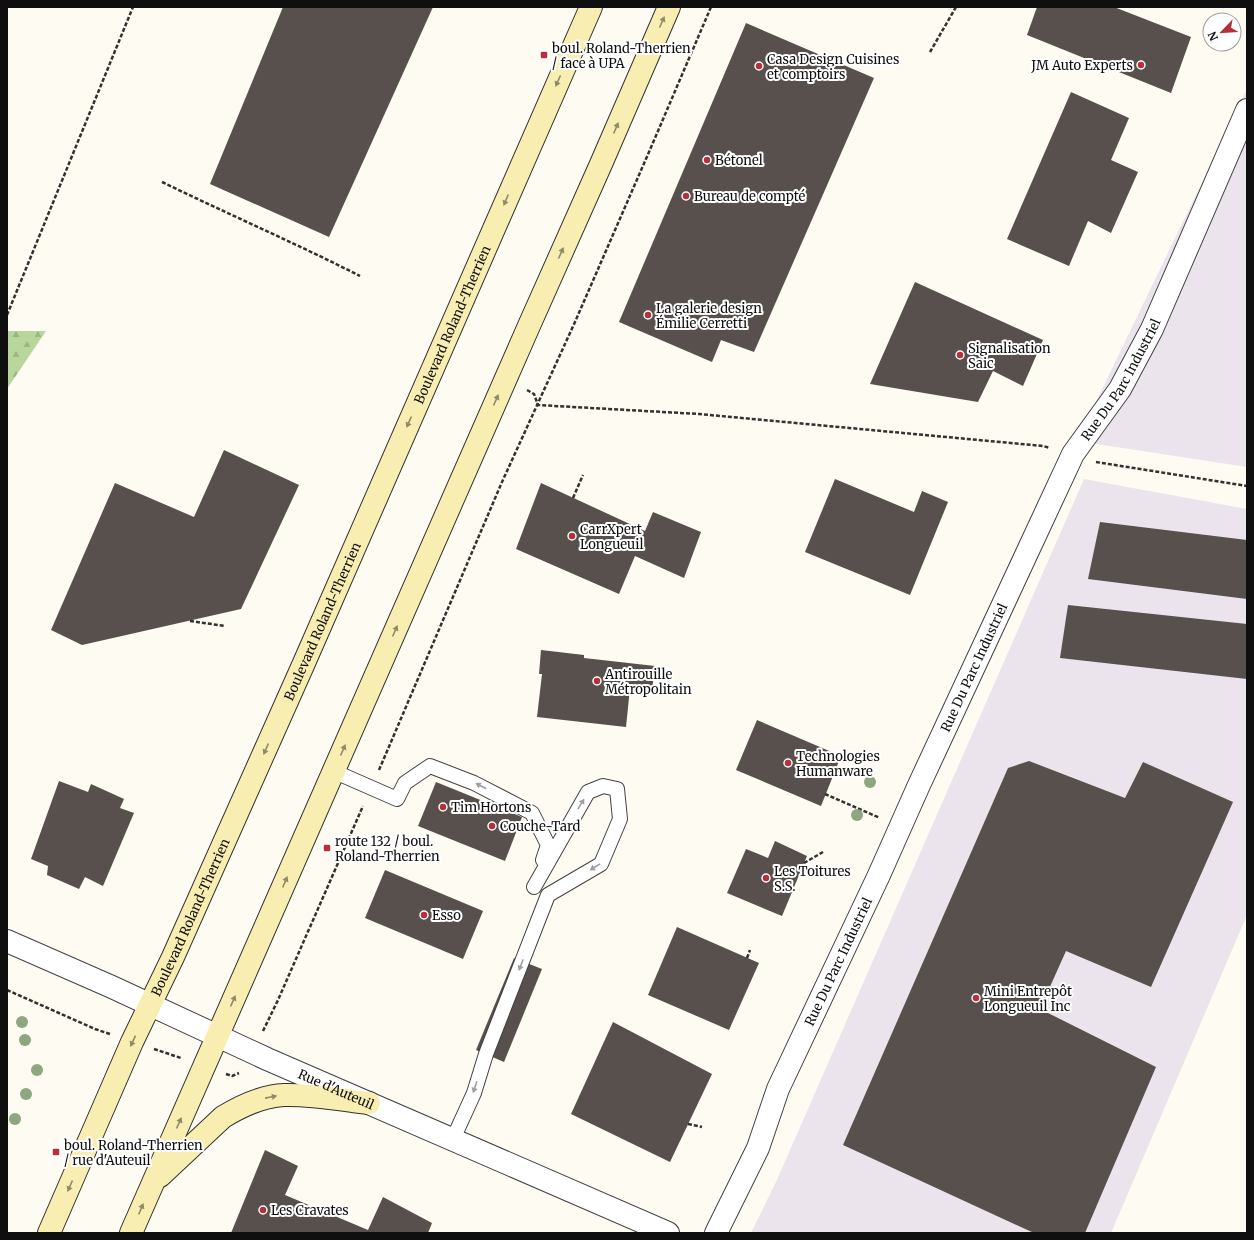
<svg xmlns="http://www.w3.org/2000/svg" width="1254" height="1240" font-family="Merriweather,serif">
<defs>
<pattern id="forest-firs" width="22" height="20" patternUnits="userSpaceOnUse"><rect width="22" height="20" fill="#b9d69d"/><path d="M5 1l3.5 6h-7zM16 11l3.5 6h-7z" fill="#9eb686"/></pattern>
</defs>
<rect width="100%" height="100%" fill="#fefbf2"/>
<!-- industrial -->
<g fill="#ebe4ed">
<polygon points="1247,89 1247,467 1077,441"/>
<polygon points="1084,479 1247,509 1247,915 1111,1233 751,1233 776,1182"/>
</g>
<!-- forest -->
<polygon fill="url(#forest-firs)" points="7,331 46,331 7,389"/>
<!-- building -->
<g fill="#57504c">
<polygon points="283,7 433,7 329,237 210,184"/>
<polygon points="1037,7 1114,7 1191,37 1171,93 1027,35"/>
<polygon points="746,23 874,78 754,352 721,340 712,362 619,322"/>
<polygon points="1071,92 1129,118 1111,160 1138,172 1111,233 1088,221 1069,266 1007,239"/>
<polygon points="915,282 1043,340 1023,386 993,371 978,402 870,384"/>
<polygon points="224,450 299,485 241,609 82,645 51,630 115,483 194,517"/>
<polygon points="835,479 914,512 922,491 948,502 910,595 805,552"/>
<polygon points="541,483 645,531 653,512 701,532 684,578 635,556 619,594 516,549"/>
<polygon points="1100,522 1247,540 1247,599 1088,579"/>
<polygon points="1068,605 1247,624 1247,679 1060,658"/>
<polygon points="541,650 584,655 584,658 655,666 652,691 630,688 626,727 537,717 542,674 539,674"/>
<polygon points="757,720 841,756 821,806 736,770"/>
<polygon points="1029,761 1125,798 1143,762 1233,802 1151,987 1066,951 1040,1009 1156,1067 1085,1233 1034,1233 843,1145 1008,768"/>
<polygon points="59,781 88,792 91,784 124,799 120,808 134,813 103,886 85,877 79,889 47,875 48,866 31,859"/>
<polygon points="436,782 522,817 505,861 418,826"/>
<polygon points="775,841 807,856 782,916 727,893 746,849 768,858"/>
<polygon points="385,870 483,911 463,959 365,918"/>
<polygon points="677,927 759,963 729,1030 648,995"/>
<polygon points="514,958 542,969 504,1062 476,1050"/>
<polygon points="613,1022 712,1074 670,1162 571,1114"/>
<polygon points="265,1150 298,1166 285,1195 368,1230 383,1197 432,1223 428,1233 231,1233"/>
</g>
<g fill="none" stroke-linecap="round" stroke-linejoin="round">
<!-- service casing -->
<g stroke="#424242" stroke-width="16">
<g id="service">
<polyline points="333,771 397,799 405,783 430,766 474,783 532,813 548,845 543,860"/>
<polyline points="453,1139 474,1093 486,1054 548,895 601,864 620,819 617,789 603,786 588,792 534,887"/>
</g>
</g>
<!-- minor casing -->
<g stroke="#424242" stroke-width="24">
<g id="minor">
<path id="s1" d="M 716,1233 L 758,1148 L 778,1089 L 879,875 L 919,785 L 1073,454 L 1120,389 L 1152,329 L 1247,110"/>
</g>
</g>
<!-- tertiary casing -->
<g stroke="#424242" stroke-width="24">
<g id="tertiary">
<path id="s2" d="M 7,941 L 112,987 L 267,1059 L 668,1233"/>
</g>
</g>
<!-- secondary casing -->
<g stroke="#313131" stroke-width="24">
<g id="secondary">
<path d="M 160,1176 L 223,1117 C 241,1106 262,1096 284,1095 C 310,1094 343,1100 369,1103"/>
<path id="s3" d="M 49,1233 L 132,1042 L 173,957 L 304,663 L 591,7"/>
<polyline points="131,1233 528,328 601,164 669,7"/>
</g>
</g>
<!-- path -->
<g stroke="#313131" stroke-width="2.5" stroke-dasharray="4 2" stroke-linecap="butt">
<polyline points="930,52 956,7"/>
<path d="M 162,182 C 228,214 295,243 360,276"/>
<polyline points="7,315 133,7"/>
<polyline points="527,390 534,394 538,405 699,414 1043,446 1050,448"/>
<polyline points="1096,462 1247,486"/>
<polyline points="573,498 583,475"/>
<polyline points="190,621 225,626"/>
<polyline points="379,770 502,482 575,322 649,152 711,7"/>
<polyline points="825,794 880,818"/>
<polyline points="804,863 823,852"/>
<polyline points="747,958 750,950"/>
<polyline points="7,990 95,1029 110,1034"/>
<polyline points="263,1031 278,1000 363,806"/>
<polyline points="154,1049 181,1058"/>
<polyline points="226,1074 232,1076 239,1073"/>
<polyline points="688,1124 702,1127"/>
</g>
<!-- service -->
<use href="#service" stroke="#fff" stroke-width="14"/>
<!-- minor -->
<use href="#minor" stroke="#fff" stroke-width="22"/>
<!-- tertiary -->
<use href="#tertiary" stroke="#fff" stroke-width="22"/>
<!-- secondary -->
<use href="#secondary" stroke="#f9eeb1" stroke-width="22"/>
</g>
<!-- trees -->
<g fill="#8ea780">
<circle cx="870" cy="782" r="6"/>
<circle cx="857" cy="815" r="6"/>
<circle cx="22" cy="1022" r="6"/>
<circle cx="25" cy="1040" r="6"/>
<circle cx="37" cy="1070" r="6"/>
<circle cx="26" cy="1094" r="6"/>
<circle cx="15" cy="1119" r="6"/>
</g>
<!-- one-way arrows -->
<defs><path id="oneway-solid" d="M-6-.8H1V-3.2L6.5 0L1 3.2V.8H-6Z"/></defs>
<g fill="#908a68">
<use href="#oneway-solid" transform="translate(662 22) rotate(-66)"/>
<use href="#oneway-solid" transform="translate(558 81) rotate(114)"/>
<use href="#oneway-solid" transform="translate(616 128) rotate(-67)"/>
<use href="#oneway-solid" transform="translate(506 200) rotate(113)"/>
<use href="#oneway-solid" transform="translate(561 253) rotate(-66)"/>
<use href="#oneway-solid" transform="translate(496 400) rotate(-66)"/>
<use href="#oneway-solid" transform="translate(409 422) rotate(114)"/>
<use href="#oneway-solid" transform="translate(395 631) rotate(-66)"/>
<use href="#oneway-solid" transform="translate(266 749) rotate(114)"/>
<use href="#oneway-solid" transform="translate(343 750) rotate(-66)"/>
<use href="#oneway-solid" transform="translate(285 882) rotate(-67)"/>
<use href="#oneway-solid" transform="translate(233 1001) rotate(-66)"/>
<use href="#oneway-solid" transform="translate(133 1041) rotate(115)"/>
<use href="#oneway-solid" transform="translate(271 1097) rotate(-11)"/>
<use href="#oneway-solid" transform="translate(179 1123) rotate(-66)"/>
<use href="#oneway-solid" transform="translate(70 1186) rotate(114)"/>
<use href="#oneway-solid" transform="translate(141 1209) rotate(-67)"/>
</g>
<g fill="#9f9f9f">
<use href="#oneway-solid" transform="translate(481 786) rotate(-152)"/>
<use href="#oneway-solid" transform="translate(581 804) rotate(-59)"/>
<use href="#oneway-solid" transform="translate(595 867) rotate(148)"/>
<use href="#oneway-solid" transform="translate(521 965) rotate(111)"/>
<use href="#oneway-solid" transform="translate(475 1087) rotate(109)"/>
</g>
<!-- markers -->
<g fill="#b6303c" stroke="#fff" stroke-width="1.5">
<rect x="540" y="51" width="8" height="8" rx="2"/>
<circle cx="1141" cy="65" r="4"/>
<circle cx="759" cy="66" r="4"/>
<circle cx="707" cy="160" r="4"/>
<circle cx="686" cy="196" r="4"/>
<circle cx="648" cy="315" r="4"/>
<circle cx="960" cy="355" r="4"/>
<circle cx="572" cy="536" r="4"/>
<circle cx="597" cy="681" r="4"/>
<circle cx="788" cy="763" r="4"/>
<circle cx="443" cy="807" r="4"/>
<circle cx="492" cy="826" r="4"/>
<rect x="323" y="844" width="8" height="8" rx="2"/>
<circle cx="766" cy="878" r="4"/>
<circle cx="424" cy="915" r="4"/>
<circle cx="976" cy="998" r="4"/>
<rect x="52" y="1148" width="8" height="8" rx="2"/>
<circle cx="263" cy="1210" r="4"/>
</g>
<g text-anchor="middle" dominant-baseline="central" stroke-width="4" stroke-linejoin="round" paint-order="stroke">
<!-- poi labels -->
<g font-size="13" fill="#0f0f0f" stroke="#fff" text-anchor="start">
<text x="552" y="48">boul. Roland-Therrien<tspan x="552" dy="15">/ face à UPA</tspan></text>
<text x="767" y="59">Casa Design Cuisines<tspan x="767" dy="15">et comptoirs</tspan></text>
<text x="1133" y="65" text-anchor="end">JM Auto Experts</text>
<text x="715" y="160">Bétonel</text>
<text x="694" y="196">Bureau de compté</text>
<text x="656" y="308">La galerie design<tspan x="656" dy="15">Émilie Cerretti</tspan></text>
<text x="968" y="348">Signalisation<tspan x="968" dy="15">Saic</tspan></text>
<text x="580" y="529">CarrXpert<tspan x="580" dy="15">Longueuil</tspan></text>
<text x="605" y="674">Antirouille<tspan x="605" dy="15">Métropolitain</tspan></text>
<text x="796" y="756">Technologies<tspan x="796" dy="15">Humanware</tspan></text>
<text x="451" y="807">Tim Hortons</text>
<text x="500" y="826">Couche-Tard</text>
<text x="335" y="841">route 132 / boul.<tspan x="335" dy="15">Roland-Therrien</tspan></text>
<text x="774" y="871">Les Toitures<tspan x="774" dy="15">S.S.</tspan></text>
<text x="432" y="915">Esso</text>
<text x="984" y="991">Mini Entrepôt<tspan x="984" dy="15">Longueuil Inc</tspan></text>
<text x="64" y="1145">boul. Roland-Therrien<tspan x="64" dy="15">/ rue d'Auteuil</tspan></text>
<text x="271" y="1210">Les Cravates</text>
</g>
<!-- street labels -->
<g font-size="13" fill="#0f0f0f" stroke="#fff">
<text stroke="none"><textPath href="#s3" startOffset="994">Boulevard Roland-Therrien</textPath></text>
<text stroke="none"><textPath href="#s1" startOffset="946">Rue Du Parc Industriel</textPath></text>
<text stroke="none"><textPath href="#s3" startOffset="670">Boulevard Roland-Therrien</textPath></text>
<text stroke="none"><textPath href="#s1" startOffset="622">Rue Du Parc Industriel</textPath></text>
<text stroke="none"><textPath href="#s3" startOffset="346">Boulevard Roland-Therrien</textPath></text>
<text stroke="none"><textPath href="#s1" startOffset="298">Rue Du Parc Industriel</textPath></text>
<text stroke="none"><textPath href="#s2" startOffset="361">Rue d'Auteuil</textPath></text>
</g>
</g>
<!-- border -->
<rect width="1254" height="1240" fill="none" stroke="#0f0f0f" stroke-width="16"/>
<!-- north arrow -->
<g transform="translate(1222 32) rotate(245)"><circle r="19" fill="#ffffff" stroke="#9f9f9f"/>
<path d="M0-3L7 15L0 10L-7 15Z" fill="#b6303c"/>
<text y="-6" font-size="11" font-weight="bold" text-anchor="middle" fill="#0f0f0f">N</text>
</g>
</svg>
